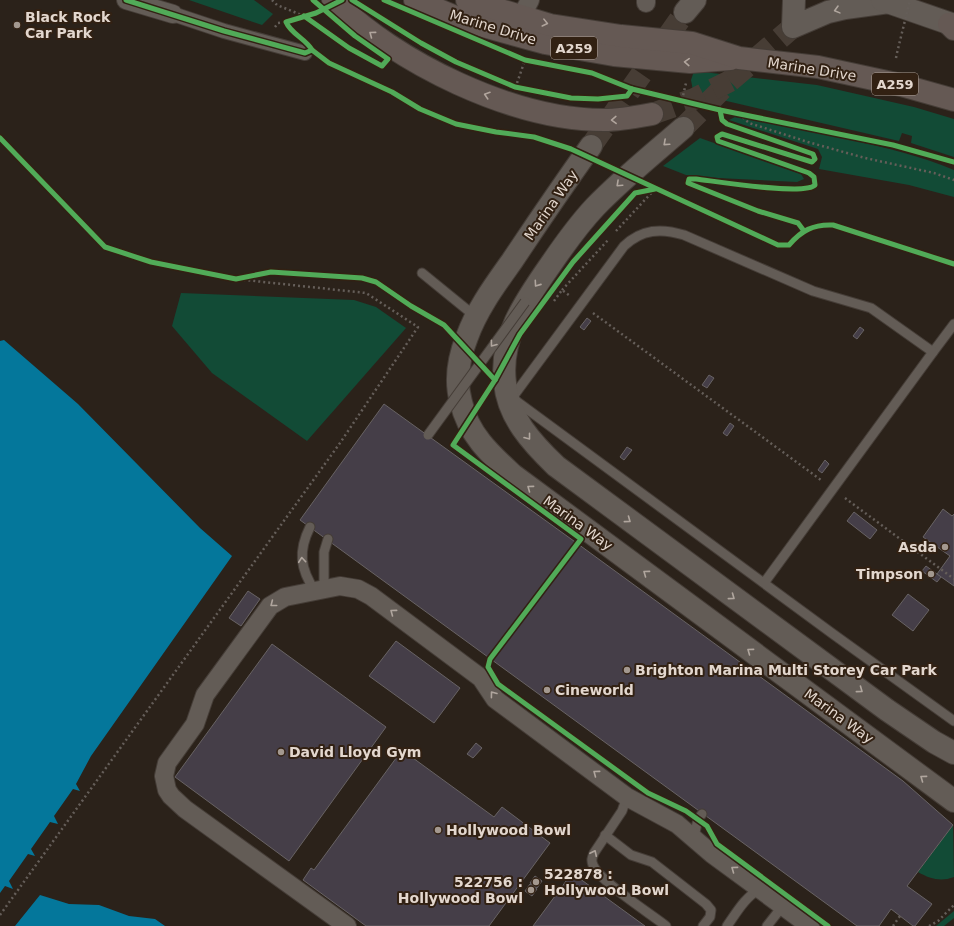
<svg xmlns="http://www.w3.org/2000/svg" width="954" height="926" font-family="'DejaVu Sans',sans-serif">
<rect width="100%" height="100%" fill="#2b221a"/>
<!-- green -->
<g fill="#124b36">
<polygon points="189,0 254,0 273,14 262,25"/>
<polygon points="694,71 817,85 914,107 954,119 954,157 911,143 912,136 902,133 899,141 701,95 693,91 691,80"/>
<path d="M 735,117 C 774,123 813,131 852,140 C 886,148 921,156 954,170 L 954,197 L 909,185 L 819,169 L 822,157 L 818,149 L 729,120 Z"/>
<polygon points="700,138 801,174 804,179 797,182 697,177 686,175 663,166"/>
<polygon points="181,293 354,300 376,307 406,328 307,441 212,373 172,326"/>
<path d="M 953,825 L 954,877 C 941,882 930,879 918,872 Z"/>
<polygon points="954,911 954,918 944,926 936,926"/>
</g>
<!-- water -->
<g fill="#04779b">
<polygon points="4,340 78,404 200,528 232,556 91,756 76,784 80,791 73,789 54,816 58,824 50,822 31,849 35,856 28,854 9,881 13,889 5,886 0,893 0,341"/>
<polygon points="40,895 69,904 99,905 129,916 155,919 165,926 15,926"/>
</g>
<!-- building -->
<g fill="#453e48" stroke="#686364">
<polygon points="587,318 591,321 584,330 580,327"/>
<polygon points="860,327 864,330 857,339 853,336"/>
<polygon points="709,375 714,378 707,388 702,385"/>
<polygon points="384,404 578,544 903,781 953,825 907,886 932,904 915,926 913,926 891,909 879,926 857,926 300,520"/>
<polygon points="730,423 734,426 727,436 723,433"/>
<polygon points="627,447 632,450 624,460 620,457"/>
<polygon points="825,460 829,464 822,473 818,470"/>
<polygon points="943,509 952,516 954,514 954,586 937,574 950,556 923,537"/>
<polygon points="854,512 877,530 870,539 847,521"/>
<polygon points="926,566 941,577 937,582 922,571"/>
<polygon points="248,591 260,599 241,626 229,618"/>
<polygon points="908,594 929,610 913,631 892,615"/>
<polygon points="396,641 460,688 434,723 369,676"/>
<polygon points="272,644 386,727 289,861 175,777"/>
<polygon points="476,743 482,748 473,758 467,754"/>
<polygon points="402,750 494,817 502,807 550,843 489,926 366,926 303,880 311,868 314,870"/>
<polygon points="572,873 645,926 533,926"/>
<polygon points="535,876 542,881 537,888 530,883"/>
<polygon points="530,884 537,889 532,896 525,891"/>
</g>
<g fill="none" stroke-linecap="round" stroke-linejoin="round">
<!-- tertiary-tunnel -->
<g stroke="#473d35" stroke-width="22" stroke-dasharray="22 11" stroke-linecap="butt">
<polyline points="683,128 730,81 793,27"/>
<polyline points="591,146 685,12"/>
</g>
<!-- primary-tunnel -->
<polyline stroke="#473d35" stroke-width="22" stroke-dasharray="22 11" stroke-linecap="butt" points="652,114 694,99 730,81"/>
<!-- service casing -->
<g stroke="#453d37" stroke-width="11">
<g id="service">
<polyline points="422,273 476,317"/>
<polyline points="933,352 954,324"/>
<path d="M 310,527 C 298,551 300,569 315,591"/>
<path d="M 764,583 L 933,352 L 871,308 L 813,291 L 684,235 C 661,228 642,229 624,246 L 512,398 L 833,634 L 954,721"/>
<polyline points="324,590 324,552 328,539"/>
<path d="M 627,797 L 622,811 L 594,853 C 592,858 591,860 593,865 C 599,881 651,914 666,926"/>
<polyline points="605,835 631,855 652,862 706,904 711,910 710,917 703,926"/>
<polyline points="694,837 698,819 702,814"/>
<path d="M 727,926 C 737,912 745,897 760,889"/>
<polyline points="767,926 778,912 785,907"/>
</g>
</g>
<!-- pedestrian casing -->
<g stroke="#453d37" stroke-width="16">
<polyline id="pedestrian" points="173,14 224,31 305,53"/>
</g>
<!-- minor casing -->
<g stroke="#453d37" stroke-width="20">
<g id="minor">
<polyline points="126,0 173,14"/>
<polyline points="646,3 646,0"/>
<polyline points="521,17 530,0"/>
<polyline points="347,926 185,809 171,796 167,790 164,776 167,763 195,724 205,695 270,606 285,597 340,586 358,589 371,596 481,678 495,699 627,797 677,824 712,854 810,926"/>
</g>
</g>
<!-- tertiary casing -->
<g stroke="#453d37" stroke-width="24">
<g id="tertiary">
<polyline points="794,0 793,27 828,12 845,8 889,2"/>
<polyline points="882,0 954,25"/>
<polyline points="685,12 695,0"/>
<path d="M 683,128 C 653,154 622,179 595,207 C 579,224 564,245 551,264 C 526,300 499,337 505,383 C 508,417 532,443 556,466 L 887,710 L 934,742 L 954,753"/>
<path d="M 591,146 C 564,184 538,222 512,261 C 495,285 477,309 467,337 C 459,357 455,381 461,402 C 468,434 490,454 513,475 L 954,801"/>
</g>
</g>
<!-- primary casing -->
<g stroke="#453d37" stroke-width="24">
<g id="primary">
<path d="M 333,0 C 396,63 514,120 604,120 C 621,120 636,117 652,114"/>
<polyline points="415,0 465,21 545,43 614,55 690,62 730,59"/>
<polyline points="467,0 550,25 621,36 692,43 739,58 818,67 901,85 954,100"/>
<polyline points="949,24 954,29"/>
</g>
</g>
<!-- path -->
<g stroke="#655e59" stroke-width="2.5" stroke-dasharray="2 3" stroke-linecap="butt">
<polyline points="272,0 277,5 304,16"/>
<polyline points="275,27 278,23 286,22"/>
<polyline points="896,58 897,53"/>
<polyline points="517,83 525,60"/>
<polyline points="682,100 686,83"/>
<polyline points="739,114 749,123 808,142 865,158 934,173 954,180"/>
<path d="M 616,231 L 655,189 L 781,246 C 790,246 792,240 798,234 C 807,226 821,225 833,225 L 954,264"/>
<polyline points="562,290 609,239"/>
<polyline points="554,301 562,290 570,296"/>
<polyline points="593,313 821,480"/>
<polyline points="845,498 954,579"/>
<polyline points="0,915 340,443 418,327 366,293 236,279"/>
<polyline points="893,926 900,916"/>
<polyline points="929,926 938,921 954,905"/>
</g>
<!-- service -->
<use href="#service" stroke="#635c56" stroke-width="9"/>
<!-- pedestrian -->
<use href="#pedestrian" stroke="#635c56" stroke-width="14"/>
<!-- minor -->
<use href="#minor" stroke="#635c56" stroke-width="18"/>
<!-- tertiary -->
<use href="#tertiary" stroke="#635c56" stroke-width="22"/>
<!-- primary -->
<use href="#primary" stroke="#655954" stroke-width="22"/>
<!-- service-bridge casing -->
<g stroke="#453d37" stroke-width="11" stroke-linecap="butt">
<polyline id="service-bridge" points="428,435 525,302"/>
</g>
<!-- path-bridge -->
<polyline stroke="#655e59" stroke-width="2.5" stroke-dasharray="2 3" stroke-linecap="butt" points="897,53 910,0"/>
<!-- service-bridge -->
<use href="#service-bridge" stroke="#635c56" stroke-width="9"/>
<!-- cycleway casing -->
<g stroke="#322113" stroke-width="8">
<g id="cycleway">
<path d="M 126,0 L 224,31 L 305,53 L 312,50 C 306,39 291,34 286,22 L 316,13 L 342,0"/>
<polyline points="352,0 421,43 456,62 515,87 571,98 598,99 627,96 632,89"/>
<polyline points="384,0 525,60 592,73 632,89 720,110 893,145 954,162"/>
<polyline points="304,16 349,48 382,66 388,59 355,36 313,0"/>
<path d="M 312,50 L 329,63 L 392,92 L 420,109 L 456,124 L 496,132 L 534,137 L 571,149 L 778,245 L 789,245 C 801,231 813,224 833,225 L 954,264"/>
<path d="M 720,110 L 722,120 L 727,124 L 813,154 L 815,159 L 812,162 L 722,134 L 717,137 L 718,141 L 809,173 L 814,177 L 815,185 C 805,196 714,181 696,179 L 689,179 L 688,183 L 758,211 L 798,223 L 804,231"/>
<polyline points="0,138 105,247 151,262 236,279 271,272 362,278 376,282 411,306 444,325 495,380"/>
<polyline points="655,189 635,193 573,262 520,334 495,380 453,445 581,539 490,659 488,667 498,684 648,793 686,811 707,826 717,844 828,926"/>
</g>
</g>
<!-- cycleway -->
<use href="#cycleway" stroke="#51ab58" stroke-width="5"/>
</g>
<!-- one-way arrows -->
<defs><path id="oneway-chevron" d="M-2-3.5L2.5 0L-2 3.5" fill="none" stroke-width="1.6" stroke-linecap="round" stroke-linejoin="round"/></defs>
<g stroke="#b0a69e">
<use href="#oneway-chevron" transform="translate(837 10) rotate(165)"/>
<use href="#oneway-chevron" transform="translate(666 143) rotate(138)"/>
<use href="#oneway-chevron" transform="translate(619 184) rotate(137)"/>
<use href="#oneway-chevron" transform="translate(537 284) rotate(125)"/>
<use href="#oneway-chevron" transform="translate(493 344) rotate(127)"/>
<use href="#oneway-chevron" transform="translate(528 437) rotate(52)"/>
<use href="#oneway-chevron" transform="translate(530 488) rotate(-144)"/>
<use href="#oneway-chevron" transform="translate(628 520) rotate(36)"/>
<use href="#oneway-chevron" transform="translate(302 560) rotate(-95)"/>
<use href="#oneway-chevron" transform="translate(646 573) rotate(-144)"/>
<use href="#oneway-chevron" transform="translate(732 597) rotate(36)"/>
<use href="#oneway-chevron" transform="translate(273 604) rotate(142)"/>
<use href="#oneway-chevron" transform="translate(393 612) rotate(-143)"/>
<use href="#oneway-chevron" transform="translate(750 651) rotate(-144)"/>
<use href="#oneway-chevron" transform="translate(860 690) rotate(36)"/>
<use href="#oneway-chevron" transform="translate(493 694) rotate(-127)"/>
<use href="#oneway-chevron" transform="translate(596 773) rotate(-143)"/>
<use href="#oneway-chevron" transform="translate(923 778) rotate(-144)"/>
<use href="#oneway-chevron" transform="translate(594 853) rotate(-65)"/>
<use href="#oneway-chevron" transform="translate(734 869) rotate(-144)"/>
</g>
<g stroke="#b1a59d">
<use href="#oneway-chevron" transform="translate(545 23) rotate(14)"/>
<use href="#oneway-chevron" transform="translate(372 34) rotate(-143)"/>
<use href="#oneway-chevron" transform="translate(687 62) rotate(-177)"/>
<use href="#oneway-chevron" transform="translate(487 95) rotate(-162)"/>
<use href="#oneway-chevron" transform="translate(614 120) rotate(178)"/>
</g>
<!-- markers -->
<g fill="#a3988f" stroke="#322113" stroke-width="1.5">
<circle cx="17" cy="25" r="4"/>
<circle cx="945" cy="547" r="4"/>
<circle cx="931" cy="574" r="4"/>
<circle cx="627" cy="670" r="4"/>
<circle cx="547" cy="690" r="4"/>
<circle cx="281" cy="752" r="4"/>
<circle cx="438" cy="830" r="4"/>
<circle cx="536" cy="882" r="4"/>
<circle cx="531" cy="890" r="4"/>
</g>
<g text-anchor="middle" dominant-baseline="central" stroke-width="4" stroke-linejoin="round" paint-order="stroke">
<!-- shield labels -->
<g fill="#322113" stroke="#aea096" stroke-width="1">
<rect x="551" y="37" width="46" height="22" rx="3"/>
<rect x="872" y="73" width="46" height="22" rx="3"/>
</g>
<g font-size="13" font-weight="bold" fill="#e3d7ce">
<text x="574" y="48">A259</text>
<text x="895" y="84">A259</text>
</g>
<!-- poi labels -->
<g font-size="14" font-weight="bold" fill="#e3d7ce" stroke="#322113" text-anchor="start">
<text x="25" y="17">Black Rock<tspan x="25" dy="16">Car Park</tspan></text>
<text x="937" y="547" text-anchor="end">Asda</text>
<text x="923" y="574" text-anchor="end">Timpson</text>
<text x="635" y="670">Brighton Marina Multi Storey Car Park</text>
<text x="555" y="690">Cineworld</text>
<text x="289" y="752">David Lloyd Gym</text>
<text x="446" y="830">Hollywood Bowl</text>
<text x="544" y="874">522878 :<tspan x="544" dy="16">Hollywood Bowl</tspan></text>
<text x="523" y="882" text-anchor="end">522756 :<tspan x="523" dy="16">Hollywood Bowl</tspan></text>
</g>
<!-- street labels -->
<g font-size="14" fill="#e3d7ce" stroke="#322113">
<text transform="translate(493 27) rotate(17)">Marine Drive</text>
<text transform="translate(812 69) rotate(9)">Marine Drive</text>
<text transform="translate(551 205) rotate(-55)">Marina Way</text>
<text transform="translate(578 523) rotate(36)">Marina Way</text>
<text transform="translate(839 716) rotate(36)">Marina Way</text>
</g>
</g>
</svg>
